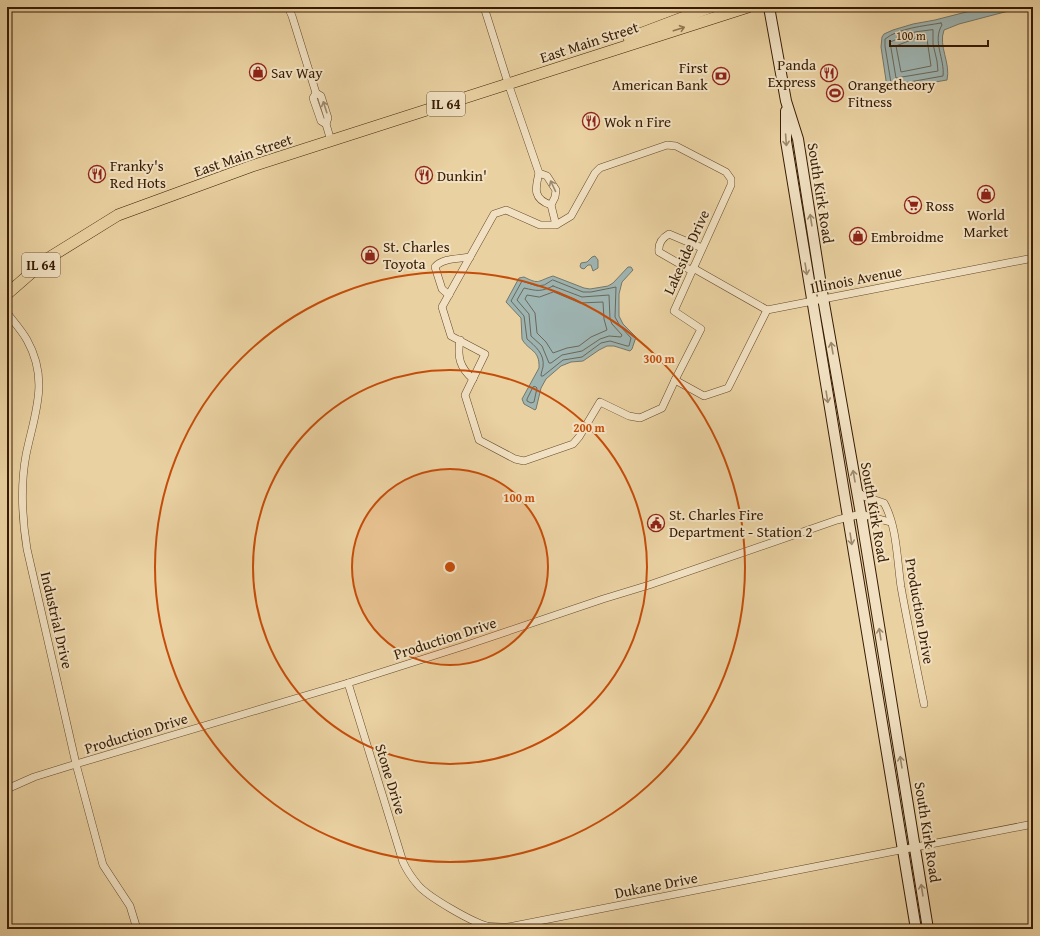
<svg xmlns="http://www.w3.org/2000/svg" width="1040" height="936" font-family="'Gentium Book Plus',serif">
<rect width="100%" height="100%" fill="#ead1a1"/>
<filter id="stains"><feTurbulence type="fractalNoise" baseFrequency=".005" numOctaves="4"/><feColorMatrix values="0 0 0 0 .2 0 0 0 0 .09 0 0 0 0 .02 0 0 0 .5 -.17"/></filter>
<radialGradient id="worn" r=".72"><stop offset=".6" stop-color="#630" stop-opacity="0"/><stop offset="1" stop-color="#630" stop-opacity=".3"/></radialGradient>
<!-- water -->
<g fill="#9eb4b1" stroke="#75776b">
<path d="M 979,7 L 1017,7 L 1016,9 L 959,24 L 944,30 C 938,46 951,63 947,80 L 898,88 L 887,87 L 881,47 L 882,37 L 884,34 L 893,30 L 913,24 L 935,20 L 974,10 Z"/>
<polygon points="595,256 598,260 598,268 593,271 591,265 588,265 584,269 581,268 580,266 581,263 587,262 592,257"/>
<path d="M 628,267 L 631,267 L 633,270 L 622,282 L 619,294 L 619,316 L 623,324 L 636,337 L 632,349 L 630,351 L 614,346 L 607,346 L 599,350 L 583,361 L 571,362 L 561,366 L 546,379 L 541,388 L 536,409 L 535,410 L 524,404 L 522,399 L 539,368 C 540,349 528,351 522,339 L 521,318 L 506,302 L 519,278 L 524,277 C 540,285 537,281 553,276 L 584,288 L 590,289 L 608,286 L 613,283 Z"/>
</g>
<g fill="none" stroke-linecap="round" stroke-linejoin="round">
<!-- shore -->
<g stroke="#6a685a" stroke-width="1">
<path d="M 941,23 L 942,25 C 932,41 945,59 943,76 L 898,84 L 891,83 L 885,46 L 885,39 C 899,28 924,26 941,23 Z"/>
<polygon points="933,30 933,44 937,61 938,71 896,78 890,42 915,32"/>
<polygon points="925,37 927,39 931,66 901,72 896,46 916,38"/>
<path d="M 553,280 L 583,292 L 591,292 L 616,287 L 615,317 L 620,326 L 631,338 L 629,346 L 627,346 L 610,341 L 601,343 L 582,357 L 563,360 L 543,376 L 541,376 C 541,373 542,371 543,367 C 545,354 535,346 527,339 L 524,316 L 511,301 L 522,281 L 537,286 L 544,285 Z"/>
<path d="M 553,286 L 582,297 L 609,295 L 610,319 L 612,324 L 622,335 L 621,337 L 609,336 L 600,339 L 582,351 L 562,355 L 551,363 L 549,363 L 542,346 L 531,336 L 529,314 L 517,300 L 524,288 C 537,291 541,292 553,286 Z"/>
<polygon points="554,292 580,303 603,302 604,319 607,330 591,337 579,346 567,348 553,353 546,342 537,333 535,313 525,299 527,295 539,297"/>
<polygon points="536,387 537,388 534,402 531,403 527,401 527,399 533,387"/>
</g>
<!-- minor casing -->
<g stroke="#64482a" stroke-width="8">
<g id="minor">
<polyline points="288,7 292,16 316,93 313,98 321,121 326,124 331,141"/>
<path d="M 484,7 L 508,83 L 539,173 C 535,189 533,199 551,205"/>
<polyline points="316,93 321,96 328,118 326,124"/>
<polyline points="539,173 547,176 556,190 555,197 551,205 556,225 571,216 595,173 600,168 667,145 676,146 726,172 731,179 731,185 674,311 701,329 675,380 662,408 640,418 629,416 600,402 579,437 573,444 524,461 515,459 479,440 465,395 485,354 451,336 442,307 494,214 506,210 540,225 556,225"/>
<polyline points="693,268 767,310 1033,258"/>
<path d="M 692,271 L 659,252 C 658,244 662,238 669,234 L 702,248"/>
<path d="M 449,295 L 442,289 L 435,267 C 442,258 459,259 470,257"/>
<path d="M 7,313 C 14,322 22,331 27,340 C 50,381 34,415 26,455 C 20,487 22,518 27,549 L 76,764 L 103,865 L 130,906 L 137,929"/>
<path d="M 460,340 C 457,357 460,368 473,379"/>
<polyline points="675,380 704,396 728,388 767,310"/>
<path d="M 857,491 L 863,496 L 884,503 C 897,526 897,560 901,587 C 908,626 916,665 924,704"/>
<path d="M 348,683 L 403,862 C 407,871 412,878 418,885 C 428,897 472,922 487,926 C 494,927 501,927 508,927 L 1033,824"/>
<polyline points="7,789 34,777 76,764 348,683 467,645 603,599 649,585 837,520 861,514 890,522"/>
</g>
</g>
<!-- secondary casing -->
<g stroke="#371b03" stroke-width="12">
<g id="secondary">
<polyline points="769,7 786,101 798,139 823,298 861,514 928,929"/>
<polyline points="786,111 786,141 916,929"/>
</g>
</g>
<!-- primary casing -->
<g stroke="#371b03" stroke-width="12">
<g id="primary">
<polyline points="629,38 711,7"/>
<polyline points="7,294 47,259 118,215 252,166 748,7"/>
</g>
</g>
<!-- minor -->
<use href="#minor" stroke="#f1e1c2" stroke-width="7"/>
<!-- secondary -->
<use href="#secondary" stroke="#f1e1c2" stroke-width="10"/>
<!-- primary -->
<use href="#primary" stroke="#ead1a1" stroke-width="11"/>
</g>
<!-- one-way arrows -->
<defs><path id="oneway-shaft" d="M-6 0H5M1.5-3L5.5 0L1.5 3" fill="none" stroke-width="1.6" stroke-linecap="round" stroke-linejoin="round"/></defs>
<use stroke="#907652" href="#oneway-shaft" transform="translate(679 29) rotate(-18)"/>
<g stroke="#9d886c">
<use href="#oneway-shaft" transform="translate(325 107) rotate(-108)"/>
<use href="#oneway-shaft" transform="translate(786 140) rotate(86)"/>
<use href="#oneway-shaft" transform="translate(553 186) rotate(-115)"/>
<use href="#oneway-shaft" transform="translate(811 220) rotate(-99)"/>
<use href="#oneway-shaft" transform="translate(806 269) rotate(81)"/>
<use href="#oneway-shaft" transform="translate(832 348) rotate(-100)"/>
<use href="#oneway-shaft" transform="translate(827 397) rotate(81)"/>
<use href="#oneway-shaft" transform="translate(854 476) rotate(-100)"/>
<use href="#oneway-shaft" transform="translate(851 539) rotate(81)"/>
<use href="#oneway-shaft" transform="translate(880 634) rotate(-99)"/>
<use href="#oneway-shaft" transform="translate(901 762) rotate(-99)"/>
<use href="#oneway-shaft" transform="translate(922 890) rotate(-99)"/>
</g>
<!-- distance rings -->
<circle cx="450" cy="567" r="98" fill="#c54d0a" fill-opacity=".12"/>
<g fill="none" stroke="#c54d0a" stroke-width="2">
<circle cx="450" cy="567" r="98"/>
<circle cx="450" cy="567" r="197"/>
<circle cx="450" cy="567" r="295"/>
</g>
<!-- icons -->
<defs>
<g id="shop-ring" transform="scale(0.9)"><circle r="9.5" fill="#f1e1c2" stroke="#8f2418" stroke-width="1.5"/><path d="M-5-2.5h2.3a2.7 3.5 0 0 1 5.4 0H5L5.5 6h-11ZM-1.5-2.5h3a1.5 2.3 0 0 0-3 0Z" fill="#8f2418"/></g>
<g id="restaurant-ring" transform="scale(0.9)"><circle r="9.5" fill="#f1e1c2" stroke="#8f2418" stroke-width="1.5"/><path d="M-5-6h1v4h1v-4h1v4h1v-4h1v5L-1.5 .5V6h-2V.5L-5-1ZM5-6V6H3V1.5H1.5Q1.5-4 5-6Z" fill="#8f2418"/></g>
<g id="bank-ring" transform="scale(0.9)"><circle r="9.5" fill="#f1e1c2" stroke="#8f2418" stroke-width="1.5"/><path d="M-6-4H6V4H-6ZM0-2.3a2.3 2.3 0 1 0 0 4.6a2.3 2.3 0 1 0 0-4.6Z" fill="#8f2418"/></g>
<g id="stadium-ring" transform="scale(0.9)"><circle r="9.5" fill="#f1e1c2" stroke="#8f2418" stroke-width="1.5"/><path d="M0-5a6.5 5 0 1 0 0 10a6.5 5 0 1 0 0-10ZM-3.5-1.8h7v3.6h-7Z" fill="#8f2418"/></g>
<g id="supermarket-ring" transform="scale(0.9)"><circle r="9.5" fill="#f1e1c2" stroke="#8f2418" stroke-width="1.5"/><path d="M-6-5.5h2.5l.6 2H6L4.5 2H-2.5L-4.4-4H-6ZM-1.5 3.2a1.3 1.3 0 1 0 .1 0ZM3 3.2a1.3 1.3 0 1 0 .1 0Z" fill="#8f2418"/></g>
<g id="civic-ring" transform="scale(0.9)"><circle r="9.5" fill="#f1e1c2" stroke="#8f2418" stroke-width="1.5"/><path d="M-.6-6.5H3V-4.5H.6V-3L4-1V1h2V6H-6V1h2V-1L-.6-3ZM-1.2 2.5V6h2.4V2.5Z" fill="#8f2418"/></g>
</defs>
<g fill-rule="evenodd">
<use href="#shop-ring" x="258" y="72"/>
<use href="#restaurant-ring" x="829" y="73"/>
<use href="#bank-ring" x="721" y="76"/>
<use href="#stadium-ring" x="835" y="93"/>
<use href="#restaurant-ring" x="591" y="121"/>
<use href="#restaurant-ring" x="97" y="174"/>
<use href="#restaurant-ring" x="424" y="175"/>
<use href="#shop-ring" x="986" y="194"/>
<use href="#supermarket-ring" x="913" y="205"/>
<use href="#shop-ring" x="858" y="236"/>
<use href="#shop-ring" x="370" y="255"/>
<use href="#civic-ring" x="656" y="523"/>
</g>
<g text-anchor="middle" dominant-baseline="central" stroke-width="4" stroke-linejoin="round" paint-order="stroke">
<!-- shield labels -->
<g fill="#f1e1c2" stroke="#6f563c" stroke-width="1">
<rect x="427" y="92" width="38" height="24" rx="3"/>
<rect x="22" y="253" width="38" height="24" rx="3"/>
</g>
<g font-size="14" font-weight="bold" fill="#371b03">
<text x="446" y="104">IL 64</text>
<text x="41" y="265">IL 64</text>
</g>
<!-- street labels -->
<g font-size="15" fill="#371b03" stroke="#f1e1c2">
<text transform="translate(589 42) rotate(-18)">East Main Street</text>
<text transform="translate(243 155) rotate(-19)">East Main Street</text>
<text transform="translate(821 193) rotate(81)">South Kirk Road</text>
<text transform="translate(686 252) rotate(-66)">Lakeside Drive</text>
<text transform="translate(856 279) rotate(-11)">Illinois Avenue</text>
<text transform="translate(875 512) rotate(80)">South Kirk Road</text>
<text transform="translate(920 611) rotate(80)">Production Drive</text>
<text transform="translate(57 620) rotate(77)">Industrial Drive</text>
<text transform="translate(445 638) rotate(-18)">Production Drive</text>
<text transform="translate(136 733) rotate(-17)">Production Drive</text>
<text transform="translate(391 779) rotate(73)">Stone Drive</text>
<text transform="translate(928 832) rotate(81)">South Kirk Road</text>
<text transform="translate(656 885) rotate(-11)">Dukane Drive</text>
</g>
<!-- poi labels -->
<g font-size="15" fill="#371b03" stroke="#f1e1c2" text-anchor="start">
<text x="816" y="64" text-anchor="end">Panda<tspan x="816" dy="17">Express</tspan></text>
<text x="708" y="67" text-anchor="end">First<tspan x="708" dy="17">American Bank</tspan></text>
<text x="271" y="72">Sav Way</text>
<text x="848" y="84">Orangetheory<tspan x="848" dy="17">Fitness</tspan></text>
<text x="604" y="121">Wok n Fire</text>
<text x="110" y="165">Franky's<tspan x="110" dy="17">Red Hots</tspan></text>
<text x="437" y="175">Dunkin'</text>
<text x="926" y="205">Ross</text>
<text x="986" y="214" text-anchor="middle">World<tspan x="986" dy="17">Market</tspan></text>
<text x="871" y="236">Embroidme</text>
<text x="383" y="246">St. Charles<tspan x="383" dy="17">Toyota</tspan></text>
<text x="669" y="514">St. Charles Fire<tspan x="669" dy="17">Department - Station 2</tspan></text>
</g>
</g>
<circle cx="450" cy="567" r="6" fill="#c54d0a" stroke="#f1e1c2" stroke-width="2"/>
<g font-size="12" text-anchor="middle" font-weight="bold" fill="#c54d0a" stroke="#f1e1c2" stroke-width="4" stroke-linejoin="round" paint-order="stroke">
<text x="659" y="363">300 m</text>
<text x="589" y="432">200 m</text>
<text x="519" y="502">100 m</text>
</g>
<!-- margin -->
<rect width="1040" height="936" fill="none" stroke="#ead1a1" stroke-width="24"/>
<rect x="8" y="8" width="1024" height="920" fill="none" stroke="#371b03" stroke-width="2"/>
<rect x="12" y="12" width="1016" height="912" fill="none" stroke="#371b03"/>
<!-- scale -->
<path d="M890 40v6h98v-6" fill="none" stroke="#371b03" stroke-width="2"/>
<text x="896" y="40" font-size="12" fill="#371b03" stroke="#f1e1c2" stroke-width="3" paint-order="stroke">100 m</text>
<rect width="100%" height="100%" filter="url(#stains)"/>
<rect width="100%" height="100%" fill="url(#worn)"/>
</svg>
